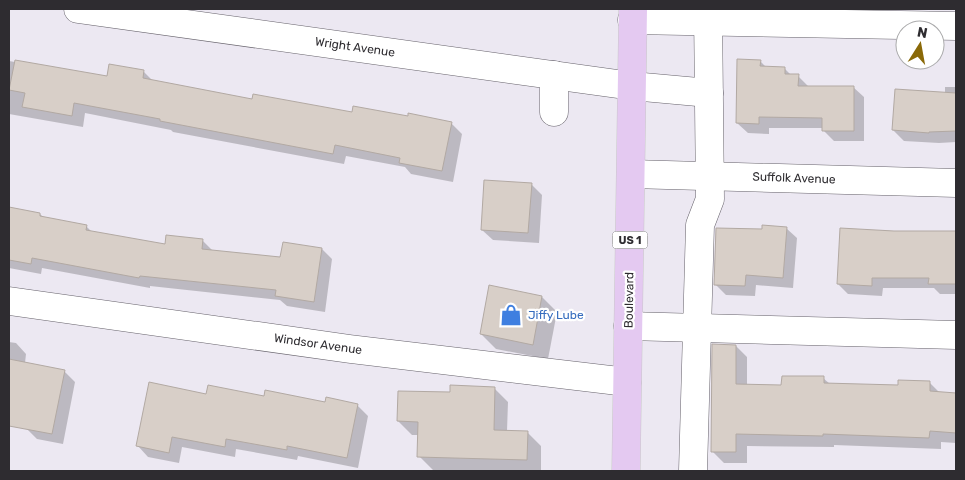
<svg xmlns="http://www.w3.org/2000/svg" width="965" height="480" font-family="Rubik,sans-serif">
<rect width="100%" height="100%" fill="#ece8f2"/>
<!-- shadow -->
<g fill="#0003">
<polygon points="9,61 108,78 144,72 153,81 253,101 353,114 409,118 451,123 462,134 453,182 411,174 405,167 346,156 344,164 173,132 171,130 85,113 83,127 9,114"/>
<polygon points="760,61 767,68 784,68 792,76 798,76 809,87 853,87 864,97 864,141 834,141 824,131 824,128 769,128 769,134 748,133 737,123"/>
<polygon points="945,87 956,87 956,142 939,143 904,141 893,130 945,93"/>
<polygon points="531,184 542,195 539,243 493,240 482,230"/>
<polygon points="9,208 40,214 44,218 86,226 93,233 166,246 202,240 214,252 282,258 322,249 332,259 325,312 287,306 280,300 150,286 150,288 42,268 41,274 9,268"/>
<polygon points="786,228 797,238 793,288 756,285 755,296 726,295 715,284 763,230"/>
<polygon points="894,233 956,233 956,294 940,294 934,288 883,288 882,296 848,294 838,284"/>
<polygon points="542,297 557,312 548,359 496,349 481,334"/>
<polygon points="9,342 16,343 26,354 25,363 64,371 75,382 63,444 37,439 26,428 30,408 9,404"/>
<polygon points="736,346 747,357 747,386 783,386 823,378 830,384 899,386 929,382 940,393 956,394 956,443 941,442 941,449 834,445 834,447 747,446 747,463 724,463 713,452"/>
<polygon points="494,388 508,402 507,431 527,432 541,446 541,471 433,470 419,456 419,435 412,435 398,421 452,393"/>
<polygon points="207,395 357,405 368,416 358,468 298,456 297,460 236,449 235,457 182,447 179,463 148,457 138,446"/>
</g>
<!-- building -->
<g fill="#d8cfc8" stroke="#b2a9a3">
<polygon points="737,59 761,60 760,66 785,67 785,74 799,74 798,86 854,86 854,131 822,131 822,118 759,117 759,124 736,123"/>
<polygon points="15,60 107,76 109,64 144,70 143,78 252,99 253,94 352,112 353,106 408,116 408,113 452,122 442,171 399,163 400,158 335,145 333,154 160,121 160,119 74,103 72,116 22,107 25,93 9,90"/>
<polygon points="895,89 956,93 956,131 929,132 929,133 892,130"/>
<polygon points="484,180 532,183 528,233 481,230"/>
<polygon points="9,207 40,213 40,216 87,225 86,230 165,244 166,235 203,239 202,249 280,257 283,242 322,248 314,302 275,296 276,290 140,276 139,278 32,258 31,264 9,260"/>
<polygon points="762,225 787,227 783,278 746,275 745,286 714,285 716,228 762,229"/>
<polygon points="840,228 894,231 956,231 956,284 928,284 929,278 872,278 872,286 837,284"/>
<polygon points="489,285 542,296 533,345 480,334"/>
<polygon points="712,344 736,345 736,384 781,385 782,376 824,376 824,383 898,385 898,380 930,381 930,391 956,393 956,433 930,431 929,438 823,434 823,436 736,434 736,452 711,452"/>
<polygon points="9,359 65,370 52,434 9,426"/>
<polygon points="149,382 206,394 208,385 264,396 265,390 325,402 326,397 358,404 347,458 287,446 287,450 226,439 225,447 172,437 169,453 136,446"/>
<polygon points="450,385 495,387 494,430 528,431 527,460 417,457 418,422 397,421 398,391 450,392"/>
</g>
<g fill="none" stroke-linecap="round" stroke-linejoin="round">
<!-- minor casing -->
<g stroke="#66626b" stroke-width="29">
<g id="minor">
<polyline points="78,9 632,86 709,93"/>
<polyline points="632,20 956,26"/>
<polyline points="554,75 554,112"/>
<polyline points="631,174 956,183"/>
<polyline points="9,301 350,349 627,382"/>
<polyline points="628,326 956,335"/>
<polyline points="693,471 700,225 710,199 708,9"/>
</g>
</g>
<!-- major casing -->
<g stroke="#c9c8c9" stroke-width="29">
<polyline id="major" points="626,471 633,9"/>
</g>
<!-- minor -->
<use href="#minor" stroke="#fff" stroke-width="28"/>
<!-- major -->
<use href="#major" stroke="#e4c9f1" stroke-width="28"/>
</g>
<!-- icons -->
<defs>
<g id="shop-bare" transform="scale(1.725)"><path d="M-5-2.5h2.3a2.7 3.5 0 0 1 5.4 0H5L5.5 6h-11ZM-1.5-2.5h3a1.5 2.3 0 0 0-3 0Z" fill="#3f7fe0" stroke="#fff" stroke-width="2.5" paint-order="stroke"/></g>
</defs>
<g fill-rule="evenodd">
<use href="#shop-bare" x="511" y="315"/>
</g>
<g text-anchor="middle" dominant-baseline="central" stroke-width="4.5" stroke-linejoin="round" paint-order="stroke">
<!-- shield labels -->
<rect fill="#fff" stroke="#6d6b6e" stroke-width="1" x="612.5" y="231.5" width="35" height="17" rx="4"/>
<g font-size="11" font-weight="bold" fill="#2e2c30">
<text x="630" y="240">US 1</text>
</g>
<!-- street labels -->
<g font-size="12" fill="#2e2c30" stroke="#fff">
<text transform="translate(355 47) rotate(8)">Wright Avenue</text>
<text transform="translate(794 178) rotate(2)">Suffolk Avenue</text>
<text transform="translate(629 300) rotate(-89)">Boulevard</text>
<text transform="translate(318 344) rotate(8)">Windsor Avenue</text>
</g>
<!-- shop labels -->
<g font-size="12" fill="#366cbe" stroke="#fff" text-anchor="start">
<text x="528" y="315">Jiffy Lube</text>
</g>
</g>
<!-- border -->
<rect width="965" height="480" fill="none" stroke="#2e2c30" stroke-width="20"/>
<!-- north arrow -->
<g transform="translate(920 45) rotate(11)"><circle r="24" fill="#ffffff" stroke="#ababac"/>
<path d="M0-4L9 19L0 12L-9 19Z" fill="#8a6908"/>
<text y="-8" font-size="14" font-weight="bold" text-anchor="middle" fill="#2e2c30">N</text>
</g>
</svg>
